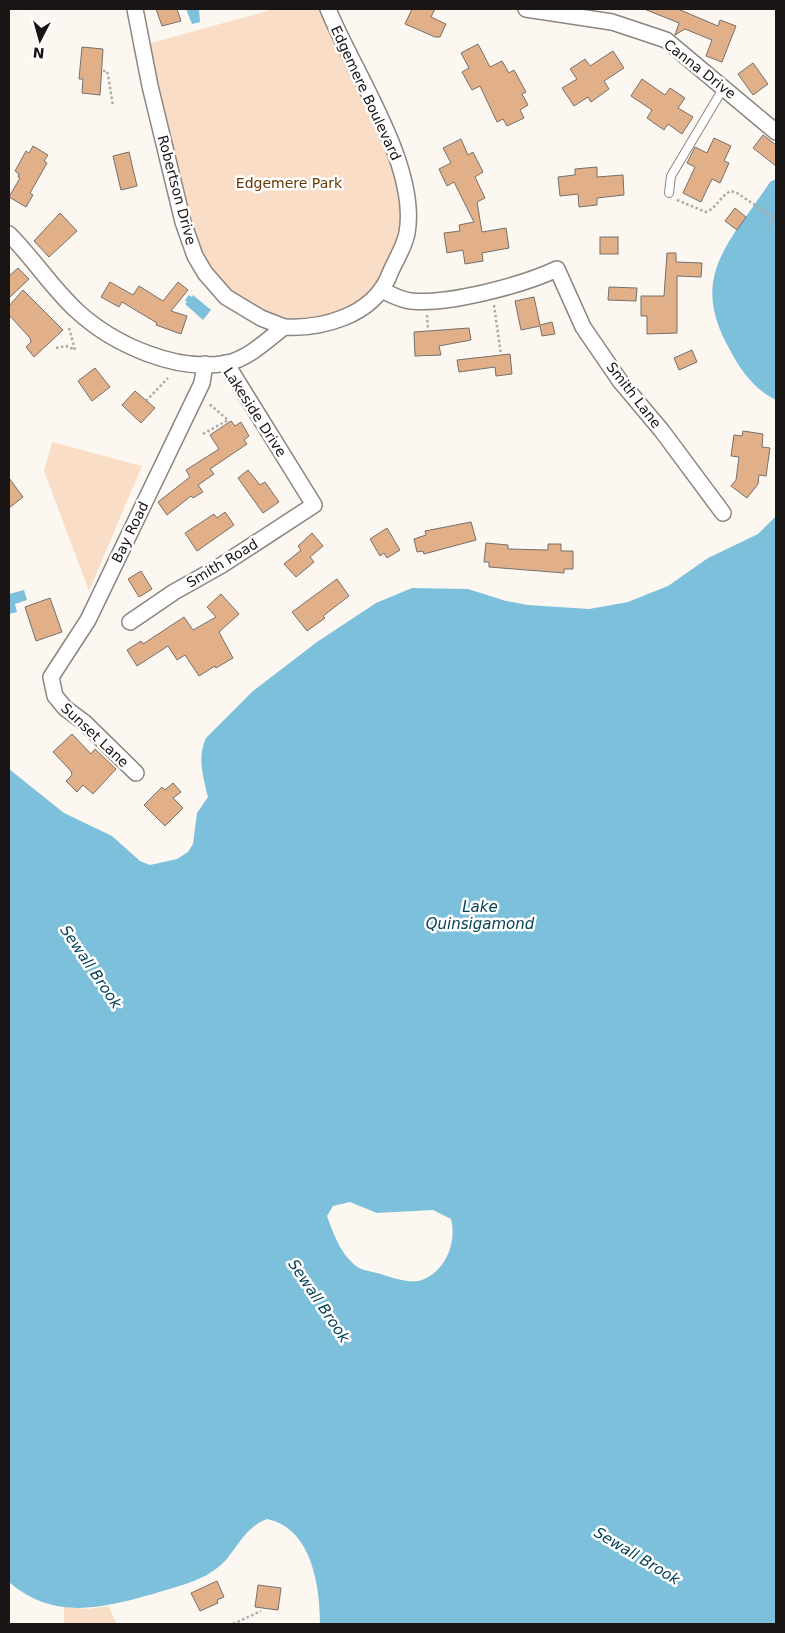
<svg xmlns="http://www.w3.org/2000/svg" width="785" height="1633" font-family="'DejaVu Sans',sans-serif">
<rect width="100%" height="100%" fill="#fdf7f1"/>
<!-- green -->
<g fill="#faddc7">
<polygon points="274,9 329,9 389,138 408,203 405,243 368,304 332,321 284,327 250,313 198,260 144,45"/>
<polygon points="52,442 142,466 89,591 44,471"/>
<polygon points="108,1606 117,1624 64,1624 64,1607 88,1609"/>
</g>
<!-- water -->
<g fill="#7cc0db" fill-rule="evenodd">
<polygon points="186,9 199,9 200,22 192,24"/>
<path d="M 776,179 L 776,400 C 754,389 741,371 730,350 C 687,275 731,242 770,182 Z"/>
<polygon points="189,295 192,297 193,295 211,310 203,320 185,304 187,302 185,300"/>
<path d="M 776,516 L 776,1624 L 320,1624 C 320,1587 312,1528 267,1519 C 247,1526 238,1546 225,1561 C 206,1581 178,1586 153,1594 C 102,1608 54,1621 9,1582 L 9,769 L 64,813 L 112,836 L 140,861 L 150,865 L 177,859 L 188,852 L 193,844 L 197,813 L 208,797 C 203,776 197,758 206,738 L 253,691 L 317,642 L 376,603 L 412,588 L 468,589 L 506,601 L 528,605 L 589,609 L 628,602 L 668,586 L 708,558 L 758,534 ZM 350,1202 L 377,1213 L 433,1210 L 451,1219 C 457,1242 446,1271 422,1280 C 410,1284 393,1278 381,1274 C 374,1272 365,1271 359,1268 C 341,1256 334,1235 327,1216 L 333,1206 Z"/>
<polygon points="24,590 27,600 15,604 17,612 9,614 9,594"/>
</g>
<!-- building -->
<g fill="#e1b088" stroke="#76706c">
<polygon points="156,9 177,9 181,21 162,26"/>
<polygon points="412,9 435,9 431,17 446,24 440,37 435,37 405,24"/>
<polygon points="644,9 678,9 718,26 720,20 736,26 722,62 706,56 712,40 685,29 675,35 679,23"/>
<polygon points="478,44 490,67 502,61 509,73 514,70 526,92 522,94 528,105 520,110 524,118 507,126 503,119 497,122 480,86 472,90 462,72 469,68 461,53"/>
<polygon points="82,47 103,49 100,95 82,93 83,79 79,79"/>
<polygon points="613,51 624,68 604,81 609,89 591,102 588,97 574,106 562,88 577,79 570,69 585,59 590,66"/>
<polygon points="753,63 768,84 753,95 738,74"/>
<polygon points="642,79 665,95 670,88 685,98 678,108 693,117 682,134 668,124 664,130 647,118 652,110 631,96"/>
<polygon points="763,135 776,145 776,166 753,148"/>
<polygon points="714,138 731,146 724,161 729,163 720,183 712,179 701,202 683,193 695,167 687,163 695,147 707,153"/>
<polygon points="461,139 468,155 473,152 483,172 475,177 485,198 477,202 482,232 506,228 509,248 482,253 483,261 465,264 463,250 447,253 444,233 460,231 459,225 474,222 454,182 447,186 439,169 451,163 443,148"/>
<polygon points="33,146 48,155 44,161 47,163 30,193 33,195 26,207 9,197 20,178 18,177 19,174 15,171 26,151 29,153"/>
<polygon points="129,152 137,186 121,190 113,156"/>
<polygon points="597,167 597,177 623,175 624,195 597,198 597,205 579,207 578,194 560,196 558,177 575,175 575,169"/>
<polygon points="735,208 746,217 737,230 725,221"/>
<polygon points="60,213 77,231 49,257 34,241"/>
<rect x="600" y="237" width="18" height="17"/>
<polygon points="667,253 676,253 676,262 702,263 701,277 677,276 677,333 647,334 647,316 641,316 641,296 664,296"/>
<polygon points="18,268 29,279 9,298 9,276"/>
<polygon points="110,282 133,295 139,286 163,301 178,282 188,290 171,311 187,316 181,334 156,325 157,323 122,302 119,307 101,297"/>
<polygon points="609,287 637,288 636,301 608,300"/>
<polygon points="23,290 63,330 34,357 26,347 31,342 30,338 9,315 9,306"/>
<polygon points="534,297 540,325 552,322 555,334 542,336 540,326 521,330 515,301"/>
<polygon points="469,328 471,340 439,346 441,355 415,356 414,332"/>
<polygon points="692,350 697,362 679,370 674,358"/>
<polygon points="510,354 512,374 496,376 495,367 459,372 457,360"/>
<polygon points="95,368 110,387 92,401 78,381"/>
<polygon points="135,391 155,408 141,423 122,405"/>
<polygon points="231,421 235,426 241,422 249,436 244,440 247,444 210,469 214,474 198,485 203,492 193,498 191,496 167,515 158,502 190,477 186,470 219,449 210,435"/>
<polygon points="743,431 763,434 762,447 770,448 766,476 759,475 758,484 747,498 731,486 736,480 739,457 731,456 734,435 742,436"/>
<polygon points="248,470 260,485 265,482 279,502 263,513 238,478"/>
<polygon points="9,478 23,497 9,508"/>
<polygon points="225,512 234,525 197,551 185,533 214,514 217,518"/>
<polygon points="471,522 476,540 424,554 423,551 417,552 414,539 426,535 425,531"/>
<polygon points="387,528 400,550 387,558 384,553 380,556 370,539"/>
<polygon points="312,533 323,546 310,557 314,562 296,577 284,564 301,550 298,546"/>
<polygon points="486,543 508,545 508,549 548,550 548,544 561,544 561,551 573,551 573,569 564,569 564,573 489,567 489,562 484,562"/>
<polygon points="141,571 152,589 139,597 128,579"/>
<polygon points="337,579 349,596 323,616 325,618 307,631 292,612"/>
<polygon points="221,594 239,614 219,632 233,658 216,668 215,666 199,676 185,655 177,660 168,646 137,666 127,650 141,641 143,644 184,617 193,630 216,617 207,607"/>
<polygon points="50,598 62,632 36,641 25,607"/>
<polygon points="72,734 91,754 95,749 116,769 93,794 83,785 77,792 66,781 72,775 71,771 53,752"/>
<polygon points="173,783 181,792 173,798 183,808 165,826 144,805 162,787 165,790"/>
<polygon points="217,1581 224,1597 217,1600 218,1603 200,1611 191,1593"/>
<polygon points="258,1585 281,1588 278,1610 255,1607"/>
</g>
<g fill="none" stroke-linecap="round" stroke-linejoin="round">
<!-- lane casing -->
<g stroke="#8c8682" stroke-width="10">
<polyline id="lane" points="669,193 671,176 724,87"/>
</g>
<!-- street casing -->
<g stroke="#8c8682" stroke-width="18">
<g id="street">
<polyline points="135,9 150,86 183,222 195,256 205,273 226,297 261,318 284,327"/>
<polyline points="526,9 612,22 666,40 776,132"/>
<path d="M 9,234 C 33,258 52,288 77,311 C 113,344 176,373 227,363 C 248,359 267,340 284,327 C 322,329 371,316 388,278 C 394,262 404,249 407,233 C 419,166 353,71 328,9"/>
<path d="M 381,290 C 391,294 400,300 411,301 C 448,305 523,285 557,269 L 583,327 L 620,381 L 662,431 L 723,513"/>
<polyline points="130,622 174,592 222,565 314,505 226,363"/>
<polyline points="136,773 85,723 65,708 55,696 51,677 88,620 202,383 205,364"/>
</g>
</g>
<!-- path -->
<g stroke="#aea9a5" stroke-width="2.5" stroke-dasharray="2.5 2.5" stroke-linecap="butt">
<polyline points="103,71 107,71 108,75 113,106"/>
<path d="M 677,200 L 706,212 C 717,208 720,196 731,191 L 737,193 L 776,219"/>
<polyline points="767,228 776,215"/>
<polyline points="494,305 501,355"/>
<polyline points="427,315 428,331"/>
<polyline points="69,328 75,350"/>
<polyline points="56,348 66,346 75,350"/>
<polyline points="146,401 168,378"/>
<polyline points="203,434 228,420 208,403"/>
<polyline points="233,1624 261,1611"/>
</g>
<!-- lane -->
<use href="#lane" stroke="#fff" stroke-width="8"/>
<!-- street -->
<use href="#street" stroke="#fff" stroke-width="15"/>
</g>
<g text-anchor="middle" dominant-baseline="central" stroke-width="5" stroke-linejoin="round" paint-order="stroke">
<!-- street labels -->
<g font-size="14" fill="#181514" stroke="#fff">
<text transform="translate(700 69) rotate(38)">Canna Drive</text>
<text transform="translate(366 93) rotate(65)">Edgemere Boulevard</text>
<text transform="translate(177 190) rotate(75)">Robertson Drive</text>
<text transform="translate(634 395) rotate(52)">Smith Lane</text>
<text transform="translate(255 412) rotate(57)">Lakeside Drive</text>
<text transform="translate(130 532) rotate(-64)">Bay Road</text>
<text transform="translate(222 563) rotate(-31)">Smith Road</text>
<text transform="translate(95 735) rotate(43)">Sunset Lane</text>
</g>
<!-- park labels -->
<g font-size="14" fill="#653704" stroke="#fff">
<text x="289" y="183">Edgemere Park</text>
</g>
<!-- water labels -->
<g font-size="15" font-style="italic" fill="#054256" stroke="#fff">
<text x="480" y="907">Lake<tspan x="480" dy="17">Quinsigamond</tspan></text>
<text transform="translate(91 967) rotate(56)">Sewall Brook</text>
<text transform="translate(319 1301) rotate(56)">Sewall Brook</text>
<text transform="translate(637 1556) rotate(31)">Sewall Brook</text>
</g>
</g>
<!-- border -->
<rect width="785" height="1633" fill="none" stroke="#181514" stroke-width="20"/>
<!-- north arrow -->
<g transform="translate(40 40) rotate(186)" stroke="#ffffff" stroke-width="4" paint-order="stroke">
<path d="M0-4L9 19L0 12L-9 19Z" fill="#181514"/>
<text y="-8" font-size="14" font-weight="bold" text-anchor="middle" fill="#181514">N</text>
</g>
</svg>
